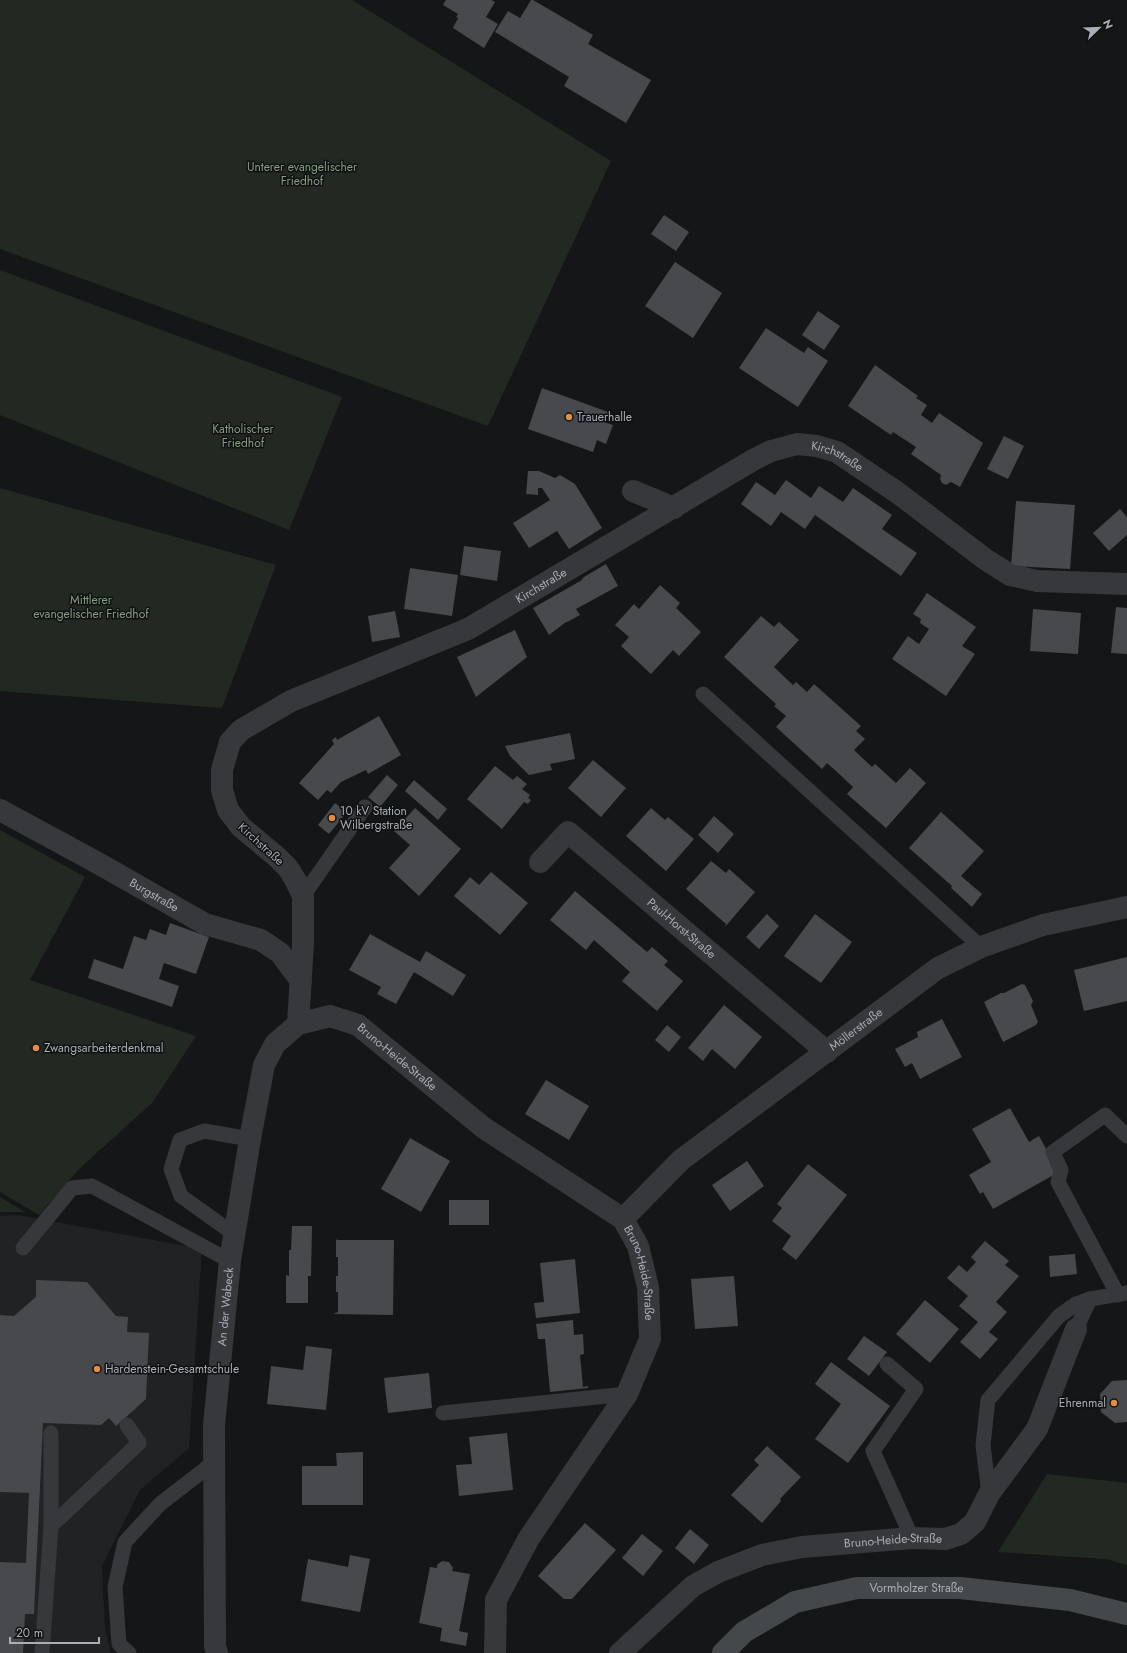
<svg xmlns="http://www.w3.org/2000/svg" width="1127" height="1653" font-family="Jost,sans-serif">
<rect width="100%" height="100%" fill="#151617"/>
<!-- built -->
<polygon fill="#212224" points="18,1215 202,1249 189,1448 140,1490 102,1566 105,1630 111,1653 0,1653 0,1216"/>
<!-- green -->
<g fill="#222922">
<polygon points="0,0 352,0 611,161 488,426 0,249"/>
<polygon points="0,270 342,397 289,530 0,415"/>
<polygon points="0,488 276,565 222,708 0,691"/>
<polygon points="0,830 85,877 30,980 196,1036 152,1103 80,1168 39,1215 0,1192"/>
<polygon points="0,1197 25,1212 0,1212"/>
<polygon points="1047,1474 1127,1483 1127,1565 1106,1559 998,1552"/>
</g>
<!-- building -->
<g fill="#47494c">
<polygon points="446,0 491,0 495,2 486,17 498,24 484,48 453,28 458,18 456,17 458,14 443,5"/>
<polygon points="531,0 533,0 593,35 588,44 651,80 626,123 564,86 569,77 495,32 508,11 520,18"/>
<polygon points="664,215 689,232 676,251 651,234"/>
<polygon points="675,262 722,293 693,338 645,306"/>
<polygon points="818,311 840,326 824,350 802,335"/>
<polygon points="766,328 804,353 808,347 828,361 798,407 739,368"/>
<polygon points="875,365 918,396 916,398 927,405 921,415 932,423 939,413 983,443 960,487 951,482 946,485 942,483 940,479 941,475 911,454 916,447 893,432 891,435 848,406"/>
<polygon points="542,388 608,412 604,422 613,425 606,444 597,440 593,452 528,429"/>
<polygon points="1004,436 1024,446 1008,479 987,469"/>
<polygon points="528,471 539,471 555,478 560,475 575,484 602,528 569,549 557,531 529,548 513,523 550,500 542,488 538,488 538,495 526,494"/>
<polygon points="786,480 811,498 819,486 843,502 853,488 892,515 882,529 917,553 901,576 815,515 805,529 781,512 771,526 741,504 756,482 775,495"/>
<polygon points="1016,501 1075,505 1070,569 1011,566"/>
<polygon points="1120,509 1127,517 1127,535 1109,551 1093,533"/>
<polygon points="464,546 501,551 497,581 460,575"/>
<polygon points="606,564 618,586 576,609 580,615 567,622 566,622 549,635 533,608 582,580 582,579 584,577"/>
<polygon points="410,568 458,575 452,616 404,609"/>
<polygon points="660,585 680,603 676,608 701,632 679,656 673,650 651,674 621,646 629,637 615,625 634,604 639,609"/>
<polygon points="927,593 976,627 962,646 975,654 946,696 892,659 908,636 919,644 929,629 920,623 921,619 913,614"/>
<polygon points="1116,607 1127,608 1127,654 1111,653"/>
<polygon points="1033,609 1081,613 1078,654 1030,651"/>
<polygon points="395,611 400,637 372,642 368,616"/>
<polygon points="761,616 774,627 779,622 799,640 774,667 793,685 796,682 807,692 814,684 861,726 856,731 865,739 854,750 872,767 875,764 896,783 910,768 926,783 886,828 847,794 853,787 836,771 827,763 822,769 776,727 786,716 774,706 776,704 724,657"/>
<polygon points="515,630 527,657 476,697 457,657"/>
<polygon points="379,716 401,755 368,774 366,770 341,782 331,793 327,790 318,800 299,783 334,744 332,740 336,737 337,740"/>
<polygon points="570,733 575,759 550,764 552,770 529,775 510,756 505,746"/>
<polygon points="593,760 626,788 601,817 568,788"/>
<polygon points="495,766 513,780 517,776 527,784 522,789 530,795 528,798 531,800 528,804 524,802 502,829 467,799"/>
<polygon points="387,775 398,785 380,807 368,797"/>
<polygon points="414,780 447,809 438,820 405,791"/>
<polygon points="335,803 347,812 329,834 318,825"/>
<polygon points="415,808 461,849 419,896 389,868 410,845 394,831"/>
<polygon points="651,808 665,820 668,817 694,839 666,871 626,836"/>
<polygon points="941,812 984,851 961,876 982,894 972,907 951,888 952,886 909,848"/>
<polygon points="714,816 734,834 718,853 698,835"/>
<polygon points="711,861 726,873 729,869 755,892 725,927 726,924 686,889"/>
<polygon points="491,872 528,903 500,935 454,896 470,877 479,885"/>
<polygon points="575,891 647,952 652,947 668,961 664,965 683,981 657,1011 622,981 630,972 594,940 586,950 550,920"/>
<polygon points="767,914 779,926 759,949 746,937"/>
<polygon points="815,914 852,942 821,983 784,956"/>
<polygon points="170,923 209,937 196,974 164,963 159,979 179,986 172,1007 88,978 94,959 123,969 134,936 146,940 150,929 166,935"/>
<polygon points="370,934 420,962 426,951 466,975 453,996 414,972 396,1004 377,994 381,987 349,970"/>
<polygon points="1127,957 1127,1001 1084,1011 1074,970"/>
<polygon points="1022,984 1025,985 1033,1001 1031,1005 1038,1022 1036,1025 1003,1042 984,1002 1001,993 1004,993"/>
<polygon points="724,1005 762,1037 735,1069 712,1049 703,1061 688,1048"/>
<polygon points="942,1019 962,1057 920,1079 912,1063 905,1067 895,1049 918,1037 917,1032"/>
<polygon points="667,1025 681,1037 669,1052 655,1040"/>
<polygon points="546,1080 589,1106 569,1140 525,1114"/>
<polygon points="1010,1108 1029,1142 1039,1136 1059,1172 993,1209 983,1192 980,1194 969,1175 991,1162 972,1129"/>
<polygon points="410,1138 450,1161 421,1212 381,1189"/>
<polygon points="747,1161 764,1186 730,1211 712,1185"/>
<polygon points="808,1164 847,1195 796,1260 782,1249 791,1236 772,1221 782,1208 777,1204"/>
<rect x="449" y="1200" width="40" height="25"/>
<polygon points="292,1226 312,1226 311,1276 308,1276 308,1303 286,1303 286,1275 289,1276 289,1250 291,1250"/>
<polygon points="336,1239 337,1240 394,1240 393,1315 333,1314 338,1312 338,1292 336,1292 336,1276 338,1276 338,1257 336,1257"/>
<polygon points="985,1241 1009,1261 1005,1265 1019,1276 996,1302 1007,1312 989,1332 998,1339 980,1359 960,1342 978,1322 959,1306 968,1296 947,1278 959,1265 967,1272 976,1262 971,1257"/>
<polygon points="1075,1254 1077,1274 1050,1277 1049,1256"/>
<polygon points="575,1259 580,1313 536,1318 534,1303 544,1302 540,1263"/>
<polygon points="734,1276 738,1326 695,1329 691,1279"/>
<polygon points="36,1280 87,1282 116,1316 128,1317 127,1332 149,1333 146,1399 116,1426 109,1418 101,1425 43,1423 34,1614 25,1614 23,1653 0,1653 0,1562 26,1563 29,1493 0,1492 0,1315 14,1316 36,1297"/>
<polygon points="925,1300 959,1329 930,1363 896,1334"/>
<polygon points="573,1320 574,1335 583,1334 584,1354 580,1355 583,1387 588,1386 588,1388 550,1392 545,1339 538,1339 536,1324"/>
<polygon points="864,1336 887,1352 869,1376 847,1359"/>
<polygon points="306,1346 332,1349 326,1410 267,1404 271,1366 303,1370"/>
<polygon points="831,1362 890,1406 848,1463 815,1439 841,1404 815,1384"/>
<polygon points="429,1373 432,1408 388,1413 384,1378"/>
<polygon points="1127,1380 1127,1422 1115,1423 1101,1412 1100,1394 1112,1381"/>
<polygon points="507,1433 513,1490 459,1496 456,1465 472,1464 469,1437"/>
<polygon points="767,1446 801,1477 780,1499 781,1501 762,1523 731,1495 759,1465 754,1460"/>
<polygon points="363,1452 363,1505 302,1505 302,1466 337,1466 336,1453"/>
<polygon points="585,1523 616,1550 572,1599 564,1599 538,1576"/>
<polygon points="690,1529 709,1545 694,1564 675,1548"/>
<polygon points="642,1534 663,1551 643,1576 622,1558"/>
<polygon points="350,1555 370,1559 360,1612 301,1601 308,1559 348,1567"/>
<polygon points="442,1561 449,1562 453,1568 452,1571 470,1574 459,1631 468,1633 466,1646 440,1641 442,1628 419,1623 430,1567 437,1568 437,1565"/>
</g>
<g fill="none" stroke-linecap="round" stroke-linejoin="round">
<!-- service -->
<g stroke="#37383c" stroke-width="15">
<polyline points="703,694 981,947"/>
<polyline points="303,896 365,807"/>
<polyline points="234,1234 181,1196 171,1169 180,1140 204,1131 250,1139"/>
<polyline points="23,1248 72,1188 92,1186 230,1261"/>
<polyline points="1118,1295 1058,1182 1061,1170 1053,1152 1105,1115 1127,1136"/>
<polyline points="1076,1329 1090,1299 1127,1293"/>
<polyline points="887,1364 916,1389 873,1451 912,1538"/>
<polyline points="443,1413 627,1394"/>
<polyline points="51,1433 51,1526"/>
<polyline points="989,1494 983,1445 988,1400 1059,1316 1076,1304 1090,1299"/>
<polyline points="42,1653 51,1526 139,1443 127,1425"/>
<polyline points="129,1653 119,1644 115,1587 125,1542 160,1504 213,1463"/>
</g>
<!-- minor -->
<g stroke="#37383c" stroke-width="22">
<polyline points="633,491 674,508"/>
<path id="s1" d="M 0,810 L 96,862 L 205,924 L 261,940 L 280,953 L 301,981"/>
<path id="s2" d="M 540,862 L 568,832 L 827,1052"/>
<path id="s3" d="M 298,1024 L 303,943 L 303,896 L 296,881 L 288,868 L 277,857 L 241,827 L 228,810 L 222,790 L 222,770 L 230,742 L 241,730 L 291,701 L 468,629 L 753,460 L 771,451 L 797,444 L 817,446 L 837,452 L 898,493 L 985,559 L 1010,575 L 1037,581 L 1127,584"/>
<path id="s4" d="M 623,1219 L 681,1160 L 938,968 L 981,947 L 1043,925 L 1127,907"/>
<path id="s5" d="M 217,1653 L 215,1646 L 214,1425 L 230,1261 L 250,1139 L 264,1065 L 275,1044 L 298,1024 L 330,1016 L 358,1025 L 484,1128 L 623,1219 L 638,1246 L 648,1287 L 650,1339 L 627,1394 L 529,1538 L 496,1600 L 495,1653"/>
<path id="s6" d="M 620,1653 L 693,1586 L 718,1572 L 762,1555 L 802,1547 L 912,1538 L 945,1539 L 961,1534 L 975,1522 L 989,1494 L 1037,1429 L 1076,1329"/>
</g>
<!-- secondary -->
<path stroke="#45484b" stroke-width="22" id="s7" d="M 723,1653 L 744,1632 L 795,1602 L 857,1588 L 960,1588 L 1070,1600 L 1127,1614"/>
</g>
<!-- markers -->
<g fill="#e18d44" stroke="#101112" stroke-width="1.5">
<circle cx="569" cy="417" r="4"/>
<circle cx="332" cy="818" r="4"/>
<circle cx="36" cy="1048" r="4"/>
<circle cx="97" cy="1369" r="4"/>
<circle cx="1114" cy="1403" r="4"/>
</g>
<g text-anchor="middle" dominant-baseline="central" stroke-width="3" stroke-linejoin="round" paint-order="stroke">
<!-- park labels -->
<g font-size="12" fill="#859f81" stroke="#101112">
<text x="302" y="167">Unterer evangelischer<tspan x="302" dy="14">Friedhof</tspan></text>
<text x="243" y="429">Katholischer<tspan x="243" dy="14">Friedhof</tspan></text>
<text x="91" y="600">Mittlerer<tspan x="91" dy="14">evangelischer Friedhof</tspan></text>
</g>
<!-- poi labels -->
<g font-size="12" fill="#a8afb6" stroke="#101112" text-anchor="start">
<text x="577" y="417">Trauerhalle</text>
<text x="340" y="811">10 kV Station<tspan x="340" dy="14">Wilbergstraße</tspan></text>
<text x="44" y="1048">Zwangsarbeiterdenkmal</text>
<text x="105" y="1369">Hardenstein-Gesamtschule</text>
<text x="1106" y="1403" text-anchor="end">Ehrenmal</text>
</g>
<!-- street labels -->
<g font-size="12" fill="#a8afb6" stroke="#101112">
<text stroke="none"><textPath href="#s3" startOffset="1000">Kirchstraße</textPath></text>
<text stroke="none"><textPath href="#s3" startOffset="664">Kirchstraße</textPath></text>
<text transform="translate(261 844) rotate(42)">Kirchstraße</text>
<text stroke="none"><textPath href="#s1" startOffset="176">Burgstraße</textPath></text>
<text stroke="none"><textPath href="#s2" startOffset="190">Paul-Horst-Straße</textPath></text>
<text stroke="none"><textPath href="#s4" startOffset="301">Möllerstraße</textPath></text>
<text stroke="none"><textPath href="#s5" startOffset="759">Bruno-Heide-Straße</textPath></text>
<text stroke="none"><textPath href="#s5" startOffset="1095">Bruno-Heide-Straße</textPath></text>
<text stroke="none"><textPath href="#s5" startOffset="347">An der Wabeck</textPath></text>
<text stroke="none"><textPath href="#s6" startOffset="307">Bruno-Heide-Straße</textPath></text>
<text stroke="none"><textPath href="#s7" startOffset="212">Vormholzer Straße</textPath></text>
</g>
</g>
<!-- north arrow -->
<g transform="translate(1099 28) rotate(67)" stroke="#101112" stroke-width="3" paint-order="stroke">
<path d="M0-3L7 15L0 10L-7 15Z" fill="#a8afb6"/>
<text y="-6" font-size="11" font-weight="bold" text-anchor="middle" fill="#a8afb6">N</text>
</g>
<!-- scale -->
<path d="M10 1637v6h89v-6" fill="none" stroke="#a8afb6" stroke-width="2"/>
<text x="16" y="1637" font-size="12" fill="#a8afb6" stroke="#101112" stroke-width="3" paint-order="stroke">20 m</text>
</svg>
